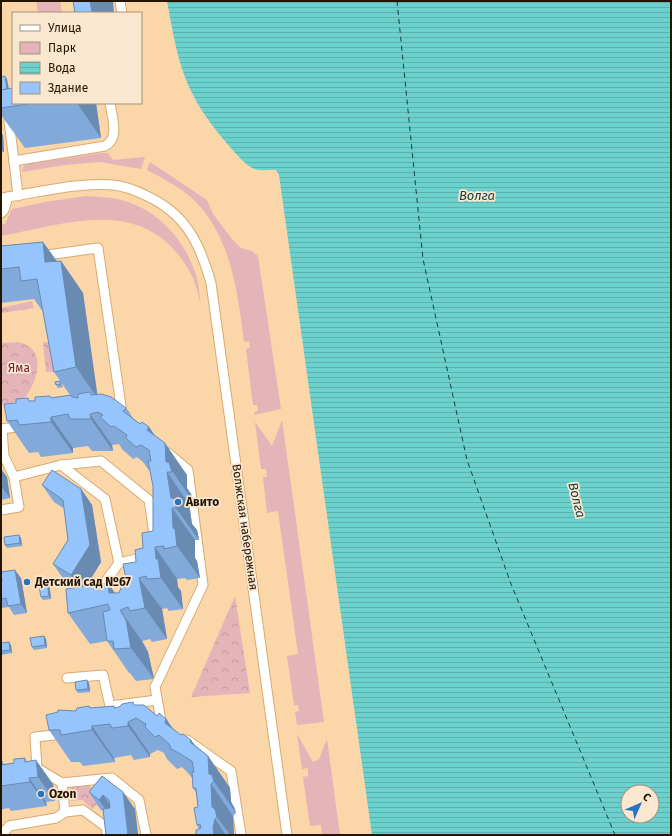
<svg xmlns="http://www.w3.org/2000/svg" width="672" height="836" font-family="'Fira Sans',sans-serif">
<defs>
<pattern id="forest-crowns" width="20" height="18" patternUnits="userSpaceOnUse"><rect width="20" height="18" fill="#e5b4b8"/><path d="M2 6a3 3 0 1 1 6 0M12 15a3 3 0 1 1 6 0" fill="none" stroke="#c49a9c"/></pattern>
<pattern id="water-rules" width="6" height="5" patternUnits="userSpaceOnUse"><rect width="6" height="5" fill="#6cd0cd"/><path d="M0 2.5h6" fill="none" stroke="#5db2ae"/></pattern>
</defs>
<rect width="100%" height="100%" fill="#fbd6a8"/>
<!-- green -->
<g fill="#e5b4b8">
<polygon points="36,1 60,1 62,13 38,13"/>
<polygon points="102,153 108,153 113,160 145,157 141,169 100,162 65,165 22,172 23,167 26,164"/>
<path d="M 150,162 L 207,200 L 213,214 L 232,239 L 241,248 L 252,251 L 258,256 L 281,409 L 254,415 L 255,412 L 258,411 L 257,405 L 253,405 L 246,349 L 250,348 L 249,341 L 244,342 C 238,294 231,238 196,202 C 182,188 164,179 147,170 Z"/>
<path d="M 86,196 C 96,197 107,197 117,199 C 155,207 183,237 195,272 C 199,282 199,295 201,305 C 198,295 196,283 191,274 C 148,194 72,222 1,236 L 1,224 L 5,224 L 12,209 L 45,202 Z"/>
<polygon points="282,420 324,722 297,725 295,712 299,711 298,705 294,705 287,656 298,654 278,511 267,513 263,477 267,477 266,469 261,469 255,422 272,446"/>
<polygon points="297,734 313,762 319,759 327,739 340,835 322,835 321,825 310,826 303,777 308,776 308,768 302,769"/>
</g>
<!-- forest -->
<g fill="url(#forest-crowns)">
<polygon points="32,301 34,308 1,313 1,308"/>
<path d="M 18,342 C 44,348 40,372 30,390 C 27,394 27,397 22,399 C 16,403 8,403 1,404 L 1,343 Z"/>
<polygon points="43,342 56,343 63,371 46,372"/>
<polygon points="235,596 250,693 191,697"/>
<polygon points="87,784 103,797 93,809 82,800 71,801 70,785"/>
</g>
<!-- water -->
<path fill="url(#water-rules)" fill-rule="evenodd" d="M 167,1 L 671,1 L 671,835 L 372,835 L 279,175 L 276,170 C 268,169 260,172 252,168 C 241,161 232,149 224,140 C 183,91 178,62 167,1 ZM 628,792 L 652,792 L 652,816 L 628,816 Z"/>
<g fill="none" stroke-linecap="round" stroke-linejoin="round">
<!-- ferry -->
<polyline stroke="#134241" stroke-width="1" stroke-dasharray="5 4" stroke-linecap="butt" points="397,1 423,259 467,460 511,584 615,835"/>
<!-- minor casing -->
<g stroke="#d7ab70" stroke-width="11">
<g id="minor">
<polyline points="120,1 122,13"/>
<path d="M 9,121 L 14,161 L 105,146 C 120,138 112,117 110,103"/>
<polyline points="14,161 18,196"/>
<path d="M 1,198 C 37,193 76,182 113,185 C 124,186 137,191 147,196 C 186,214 200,244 211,283 L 287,835"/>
<polyline points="1,213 4,210 8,197"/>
<polyline points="40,256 98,248 122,413 125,415"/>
<polyline points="61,465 105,499 119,563"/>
<polyline points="14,477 61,465 101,461 149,500 154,534"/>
<polyline points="1,510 19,507 14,477 4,456 2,429 22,426"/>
<polyline points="97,593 119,563 146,557"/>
<polyline points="67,678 103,675 110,706 157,700"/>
<polyline points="163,723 161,721 155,687 203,585 188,470 168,453"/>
<polyline points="187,740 231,771 241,835"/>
<polyline points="32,768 37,768 35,737 64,734"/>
<polyline points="37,768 62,783 112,778 139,800 146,835"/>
<polyline points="62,783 65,812 83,810 106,827 107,835"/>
<polyline points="2,835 9,826 56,818 65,812"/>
</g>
</g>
<!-- minor -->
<use href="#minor" stroke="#fff" stroke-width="9"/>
</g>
<!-- wall -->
<g fill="#81a9da">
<polygon points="1,77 7,79 9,89 13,103 96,103 101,138 25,148 1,115"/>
<polygon points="1,133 3,135 4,152 1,152"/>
<polygon points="43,242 57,261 61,261 83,293 97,394 126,408 135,421 140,424 149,427 155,436 187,475 187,488 191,494 194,503 189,504 192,524 197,530 199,540 195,540 195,558 197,561 200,578 187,580 185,578 177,579 178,587 181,591 183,609 169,611 167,608 162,609 167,639 152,642 150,639 142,641 148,652 154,679 136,681 130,673 129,673 107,641 90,644 68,613 76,588 65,581 53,564 68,540 65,509 54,502 42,485 81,489 92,505 101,562 86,586 108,583 115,593 119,593 153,531 153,486 150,471 148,469 143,462 137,457 133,459 122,449 119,444 112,445 113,451 92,451 88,446 73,448 73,453 41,457 38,452 29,453 7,421 30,401 35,401 50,396 51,398 70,395 54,372 43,312 34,299 1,303 1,246"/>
<polygon points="60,381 62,384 63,387 58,388 56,385"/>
<polygon points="1,469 7,477 10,498 1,500"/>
<polygon points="21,538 22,546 7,548 5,545"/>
<polygon points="21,578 27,613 14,615 9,607 1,608 1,582"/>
<polygon points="47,580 49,582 51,599 43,600 41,597"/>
<polygon points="44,636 46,639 47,648 34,650 32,647"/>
<polygon points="1,643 11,645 12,653 1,655"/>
<polygon points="89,683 90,692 78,693 76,690"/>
<polygon points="135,705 157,716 166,719 173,729 181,735 191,740 195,745 208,756 230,788 231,802 234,807 236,813 233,816 234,835 196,835 199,829 197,825 198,807 196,792 193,788 193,779 187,772 182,767 177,769 167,759 164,753 158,750 150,754 150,757 134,760 131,755 114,758 115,762 83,766 80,762 71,762 49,730 76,711 89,706 91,708 114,706 115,708"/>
<polygon points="25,758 27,762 53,784 55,801 46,802 47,806 11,811 9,808 3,809 1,811 1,761 4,764 14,763"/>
<polygon points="102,776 135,809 138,835 106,835 103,811 100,809 89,792"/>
</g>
<!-- shaded-wall -->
<g fill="#698ab1">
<polygon points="90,1 113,1 114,13 92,13"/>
<polygon points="5,76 7,79 9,92 7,89"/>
<polygon points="77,103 96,103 101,138"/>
<polygon points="1,133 3,135 4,152 1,148"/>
<polygon points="43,242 62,269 61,261 83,293 98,399 76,367 45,262"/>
<polygon points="90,414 112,445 113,451 91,419"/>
<polygon points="51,417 73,448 73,453 51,422"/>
<polygon points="149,427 165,450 165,443 187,475 187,488 191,494 194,503 166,462 147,430"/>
<polygon points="1,469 7,477 10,498 1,486"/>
<polygon points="167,472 189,504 192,524 197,530 199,540 176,508 171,498"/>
<polygon points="81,489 92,505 101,562 83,592 71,575"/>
<polygon points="172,508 195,540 195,558 197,561 200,578 177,546 173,528"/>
<polygon points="19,535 21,538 22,546 20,543"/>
<polygon points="155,547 177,579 178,587 181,591 183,609 161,578 156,559"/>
<polygon points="15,570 21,578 27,613 21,604"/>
<polygon points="139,578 162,609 167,639 145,608"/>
<polygon points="47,580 49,582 51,599 49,596"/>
<polygon points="108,583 125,608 109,593"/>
<polygon points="120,610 142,641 148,652 154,679 131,648"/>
<polygon points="44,636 46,639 47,648 45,645"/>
<polygon points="9,642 11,645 12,653 10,650"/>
<polygon points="87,680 89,683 90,692 88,689"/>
<polygon points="166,719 189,751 165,723"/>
<polygon points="128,722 150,754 150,757 128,726"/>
<polygon points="92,726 114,758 115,762 92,730"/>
<polygon points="191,740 208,765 208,756 230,788 231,802 234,807 236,813 209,774 190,742"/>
<polygon points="36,760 53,784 55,801 38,777"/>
<polygon points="29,778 46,802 47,806 30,782"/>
<polygon points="211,784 233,816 234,835 230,835 217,817 212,807"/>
<polygon points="123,792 135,809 138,835 128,835"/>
<polygon points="103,795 115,812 111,817 99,800"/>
<polygon points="215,819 226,835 214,835 213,828"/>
</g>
<!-- building -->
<g fill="#96c5fd" stroke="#698ab1">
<polygon points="73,1 90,1 92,13 75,13"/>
<polygon points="5,76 7,89 1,90 1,77"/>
<polygon points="13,88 13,103 34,103 1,108 1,90"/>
<polygon points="43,242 45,262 61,261 76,367 54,372 37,279 21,281 19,267 1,269 1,246"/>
<polygon points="60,381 61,384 56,385 55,382"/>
<polygon points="90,392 91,395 101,394 111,397 126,408 123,411 140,424 142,422 149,427 147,430 165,443 166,462 169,462 172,472 167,472 171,498 175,499 176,508 172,508 173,528 175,529 177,546 164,549 164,546 155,547 156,559 158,559 161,578 147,579 146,576 139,578 145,608 130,611 128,607 120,610 126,620 131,648 114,649 113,641 107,641 103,612 110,610 108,604 68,613 66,589 108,583 109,593 119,593 121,588 120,579 126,579 123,564 136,562 135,550 143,548 142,533 153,531 153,486 148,461 151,461 149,450 141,445 136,447 126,438 127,435 114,426 111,427 100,417 103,415 98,412 90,414 91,419 70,419 68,414 51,417 51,422 19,425 17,420 7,421 4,404 16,403 16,399 28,398 29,401 35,401 35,397 50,396 51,398 71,395 72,397 78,398 78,394"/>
<polygon points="52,470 81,489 90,545 71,575 53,564 68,540 63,500 42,485"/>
<polygon points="19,535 20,543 5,545 4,537"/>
<polygon points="15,570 21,604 8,606 6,598 1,599 1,582 2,582 1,572"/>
<polygon points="47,580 49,596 41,597 38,581"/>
<polygon points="44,636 45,645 32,647 30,638"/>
<polygon points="9,642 10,650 1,651 1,643"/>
<polygon points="87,680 88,689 76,690 75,682"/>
<polygon points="133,702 134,705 144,705 157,716 159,713 166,719 165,723 181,735 183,734 191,740 190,742 208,756 209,774 212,775 214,782 211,784 212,807 215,809 217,817 215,819 213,828 214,835 196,835 196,830 201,828 200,824 197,825 194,808 198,807 196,788 193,788 192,772 194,772 192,761 170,748 170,745 159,735 155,737 145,727 146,724 136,718 128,722 128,726 112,728 110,724 92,726 92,730 61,735 60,730 49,730 46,715 58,712 58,710 76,711 77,708 89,706 90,708 114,706 114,708 119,707 122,704"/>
<polygon points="25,758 25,762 36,760 38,777 29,778 30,782 1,786 1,761 2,761 2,765 14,763 14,759"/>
<polygon points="102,776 123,792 128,835 106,835 103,809 110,808 109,800 103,795 99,800 89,792"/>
</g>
<!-- markers -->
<g fill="#2973c3" stroke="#fae7d0" stroke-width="1.5">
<circle cx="178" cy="502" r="4"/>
<circle cx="27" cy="582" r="4"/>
<circle cx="41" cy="794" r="4"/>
</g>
<g text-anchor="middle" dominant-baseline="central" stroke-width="3.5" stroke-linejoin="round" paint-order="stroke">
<!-- park labels -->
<g font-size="12" fill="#751b2e" stroke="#fae7d0">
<text x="19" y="368">Яма</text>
</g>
<!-- poi labels -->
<g font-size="12" font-weight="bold" fill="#241400" stroke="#fae7d0" text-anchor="start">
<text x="186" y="502">Авито</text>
<text x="35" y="582">Детский сад №67</text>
<text x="49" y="794">Ozon</text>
</g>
<!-- street labels -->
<g font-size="12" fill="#241400" stroke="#fae7d0">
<text transform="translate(245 527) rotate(82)">Волжская набережная</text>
</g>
<!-- water labels -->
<g font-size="13" font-style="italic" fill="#134241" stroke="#fae7d0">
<text x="477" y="195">Волга</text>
<text transform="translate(577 500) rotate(76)">Волга</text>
</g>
</g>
<!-- border -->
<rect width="672" height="836" fill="none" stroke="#241400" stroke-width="4"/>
<!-- legend -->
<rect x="12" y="12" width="130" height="92" fill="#fae7d0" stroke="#a4937d"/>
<rect x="20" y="25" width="20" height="6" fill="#ffffff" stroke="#a4937d"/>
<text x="48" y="32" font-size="12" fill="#241400">Улица</text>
<rect x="20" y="42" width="20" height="12" fill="#e5b4b8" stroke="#a4937d"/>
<text x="48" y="52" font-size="12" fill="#241400">Парк</text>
<rect x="20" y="62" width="20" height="12" fill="url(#water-rules)" stroke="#a4937d"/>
<text x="48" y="72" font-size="12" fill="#241400">Вода</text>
<rect x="20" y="82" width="20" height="12" fill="#96c5fd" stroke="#a4937d"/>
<text x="48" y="92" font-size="12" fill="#241400">Здание</text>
<!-- north arrow -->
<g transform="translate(640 804) rotate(45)"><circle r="19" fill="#fae7d0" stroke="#a4937d"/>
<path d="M0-3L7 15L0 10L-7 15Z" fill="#2973c3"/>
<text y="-6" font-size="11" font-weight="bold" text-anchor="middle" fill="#241400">С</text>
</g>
</svg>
